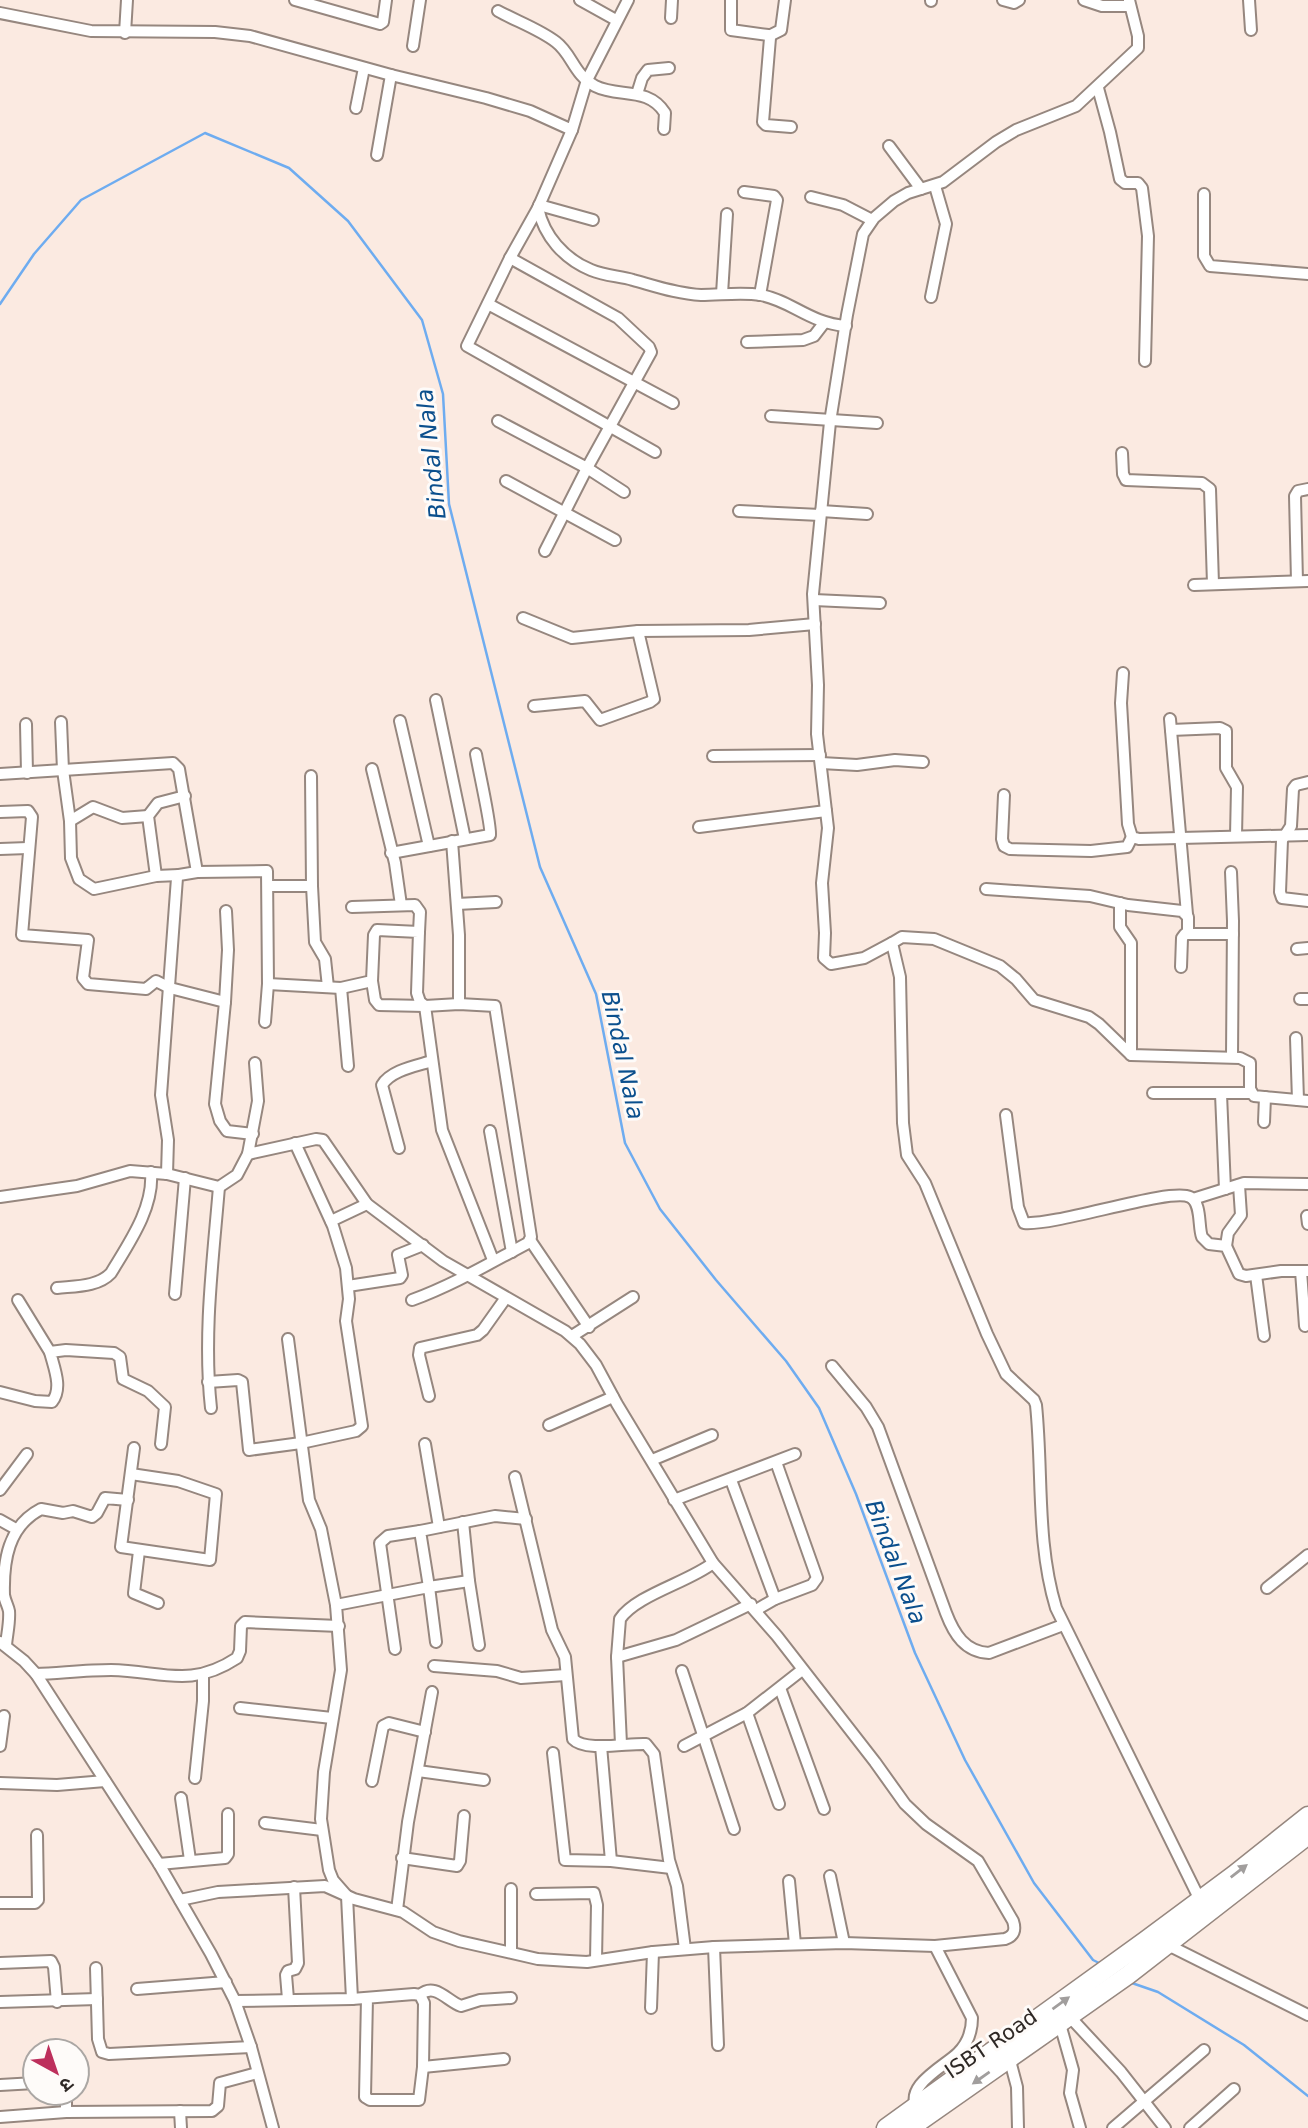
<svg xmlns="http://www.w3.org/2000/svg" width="1308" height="2128" font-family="'DejaVu Sans','Noto Sans Devanagari',sans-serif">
<rect width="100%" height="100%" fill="#fbeae1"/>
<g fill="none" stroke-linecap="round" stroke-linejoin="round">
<!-- stream -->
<g stroke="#6eacf0" stroke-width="2.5">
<polyline points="0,304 34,254 81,200 205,133 289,168 348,221 422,320 443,394 449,504 540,867 596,994 625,1143 660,1209 716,1280 786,1361 819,1408 856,1494 915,1653 965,1760 1034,1883 1093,1960 1099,1963"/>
<polyline points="1129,1982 1158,1992 1244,2045 1308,2096"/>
</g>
<!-- minor casing -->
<g stroke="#96877f" stroke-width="14">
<g id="minor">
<polyline points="295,0 380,24 383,22 386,0"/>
<polyline points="580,0 616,20"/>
<polyline points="731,0 731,30 768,35 770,38 763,122 766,125 791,127"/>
<polyline points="1003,0 1014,3 1019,0"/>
<polyline points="1084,0 1102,6 1129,6"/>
<polyline points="1249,0 1251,30"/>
<polyline points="931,1 931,0"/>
<path d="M 498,11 C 516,21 539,29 556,42 C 572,54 574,75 595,86 C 618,98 648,86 665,113 L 664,129"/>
<polyline points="0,13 91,31 215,32 250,36 391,75 486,98 530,111 572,130 587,80 628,0"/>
<polyline points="671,18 672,0"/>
<polyline points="125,33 127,0"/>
<polyline points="769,36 781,30 785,0"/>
<polyline points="413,46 420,0"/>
<polyline points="1098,88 1110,132 1120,179 1125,183 1138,183 1142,188 1148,236 1145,361"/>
<polyline points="637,94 642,78 648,70 669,68"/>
<polyline points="356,108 364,68"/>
<polyline points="572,130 538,208 510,258 467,346 655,452"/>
<polyline points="889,146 921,189"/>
<polyline points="377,155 391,75"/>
<polyline points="744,192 774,196 777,200 760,295"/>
<polyline points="1204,194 1204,256 1210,266 1308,274"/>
<polyline points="811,197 843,205 872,220"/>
<polyline points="539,205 593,220"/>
<path d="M 538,208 C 544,236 564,259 591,270 C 605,276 620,276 633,280 C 655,286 678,294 701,295 C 721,295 741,292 761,295 C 792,301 809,323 846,326"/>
<polyline points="510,258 618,318 649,347 651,352 587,468 545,551"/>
<polyline points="722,294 727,214"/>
<polyline points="931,297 946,224 935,186"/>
<polyline points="488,304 673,403"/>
<polyline points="747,342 803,340 814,336 824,323"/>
<polyline points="771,416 877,423"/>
<polyline points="498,421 587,468 624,492"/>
<polyline points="1122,453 1123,474 1126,480 1202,483 1210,489 1213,584"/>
<polyline points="506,481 615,540"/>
<polyline points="739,511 820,515"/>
<polyline points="821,511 867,514"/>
<polyline points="1297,581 1295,496 1298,491 1308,489"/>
<polyline points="1194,585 1308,581"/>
<polyline points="814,600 880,603"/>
<polyline points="523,618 572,638 638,631 749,630 815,624"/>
<polyline points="1123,673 1121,703 1128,824 1132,837 1139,839 1308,835"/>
<polyline points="436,700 465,839"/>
<polyline points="534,706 585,701 600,720 650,702 654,699 638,631"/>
<polyline points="1170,719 1187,914"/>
<polyline points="400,721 429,846"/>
<polyline points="61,722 63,770 70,821"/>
<polyline points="26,724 27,773"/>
<polyline points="1171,730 1220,728 1226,731 1226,768 1237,787 1236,836"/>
<polyline points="713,756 820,755"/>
<polyline points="821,763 857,765 895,760 923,762"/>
<polyline points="372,769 395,863 401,905"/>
<polyline points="0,774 173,763 179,769 180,775 197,872"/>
<polyline points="311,776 312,886 315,942 325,959 328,987"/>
<polyline points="1308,782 1296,785 1293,789 1291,826 1282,840 1280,892 1282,898 1308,901"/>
<polyline points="1004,795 1002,839 1004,846 1010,849 1091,851 1127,847 1132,837"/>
<polyline points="0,812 28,811 32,817 22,935 88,940 83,978 88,984 146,989 156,981 170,988 225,1002 215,1104 220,1121 227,1131 253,1134"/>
<polyline points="148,816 122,818 93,807 70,821 71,858 79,879 94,889 156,876 179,875"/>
<polyline points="699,827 826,811"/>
<polyline points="452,841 459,935 459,1004"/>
<polyline points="0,849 28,848"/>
<path d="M 391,853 L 490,835 C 492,828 478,767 476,754"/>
<polyline points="1231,872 1233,921 1232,1057"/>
<polyline points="156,876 148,816 158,803 185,796"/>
<polyline points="268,886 312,886"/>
<polyline points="986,889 1090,896 1128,905 1182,911 1188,917 1188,933"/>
<polyline points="1120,903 1120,927 1131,943 1131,1055"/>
<polyline points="457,904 496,902"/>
<polyline points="352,907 415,905 420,912 419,932"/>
<polyline points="892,943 864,958 831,964 824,958 825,933 822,883 828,828 817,734 818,685 813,594 830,422 847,315 863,234 874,218 894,201 908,193 943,182 996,142 1016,130 1076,106 1138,48 1138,36 1129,0"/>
<polyline points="1297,949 1308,948"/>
<polyline points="1181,967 1182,938 1185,934 1233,934"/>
<path d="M 372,981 L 375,1000 L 379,1005 L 425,1006 L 459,1004 L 495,1006 L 531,1237 L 528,1243 C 490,1263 453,1285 412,1300"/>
<polyline points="268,984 341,988 372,981 374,935 377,930 419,932 417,993 420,1002 425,1006 442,1130 493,1260"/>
<polyline points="341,988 348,1066"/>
<polyline points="1300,999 1308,999"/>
<polyline points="225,1002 228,950 226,911"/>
<polyline points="1296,1038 1298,1100"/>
<polyline points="1153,1093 1251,1093"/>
<polyline points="1221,1094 1225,1189"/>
<path d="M 1006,1115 L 1018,1207 L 1024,1223 C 1057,1226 1170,1187 1190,1197 C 1202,1203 1198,1227 1202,1237 L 1209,1244 L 1226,1246 L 1239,1274 L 1246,1276 L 1281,1271 L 1308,1271"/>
<polyline points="1264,1122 1265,1097"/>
<polyline points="490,1131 512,1252"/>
<path d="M 399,1148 L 382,1085 C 391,1070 416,1066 432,1061"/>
<polyline points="167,1174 168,1140 161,1095 177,878 179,875 197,872 267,871 268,984 265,1022"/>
<polyline points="0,1197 77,1186 130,1171 167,1174 219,1187 237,1175 248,1154"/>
<polyline points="1193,1199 1244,1183 1308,1184"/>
<polyline points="1307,1216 1308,1224"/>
<polyline points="331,1221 367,1204"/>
<polyline points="530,1240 589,1327"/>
<polyline points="1226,1246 1228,1233 1241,1215 1239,1185"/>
<polyline points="1301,1271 1305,1326"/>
<polyline points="1256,1275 1264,1336"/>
<polyline points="348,1286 400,1278 402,1275 398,1255 423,1245"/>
<path d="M 57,1288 C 75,1286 98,1287 111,1273 C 129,1243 154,1208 151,1172"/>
<polyline points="175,1294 185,1178"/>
<polyline points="18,1300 50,1352"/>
<polyline points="572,1336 633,1297"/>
<polyline points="288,1339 309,1500 321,1529 336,1605"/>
<path d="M 832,1366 L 866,1407 L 878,1427 L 946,1613 C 954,1634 965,1652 989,1653 L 1063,1625"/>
<polyline points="208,1382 238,1380 242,1382 249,1450 301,1443 356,1431 362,1426 346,1321 349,1299 346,1268 333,1226 295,1143"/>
<path d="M 0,1392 L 35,1401 L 52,1402 C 63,1388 54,1368 50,1352 L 66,1350 L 114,1353 L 120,1357 L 123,1379 L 148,1391 L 165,1407 L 161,1444"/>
<polyline points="429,1396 419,1355 420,1348 477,1335 483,1330 505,1299"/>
<path d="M 211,1408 C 203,1335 213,1260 219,1187"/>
<polyline points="549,1425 613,1397"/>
<polyline points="425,1444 439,1527"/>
<polyline points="652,1460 712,1435"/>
<polyline points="131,1474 178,1481 216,1494 210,1560 121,1547 134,1448"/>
<path d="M 515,1477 L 552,1630 L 565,1657 L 573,1739 C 585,1752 628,1743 646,1744 L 654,1754 L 669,1860 L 677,1886 L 685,1949"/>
<polyline points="731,1480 775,1599"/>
<polyline points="0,1490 27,1454"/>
<polyline points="674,1500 795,1454"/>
<polyline points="0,1520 16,1529"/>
<polyline points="463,1522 469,1581"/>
<polyline points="139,1551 134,1593 158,1603"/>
<polyline points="1267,1588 1308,1555"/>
<polyline points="756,1610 775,1599 812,1585 817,1578 776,1462"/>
<polyline points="0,1642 24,1661 36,1674 159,1864 211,1954 235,2001 251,2047 273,2128"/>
<path d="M 6,1645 C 7,1634 10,1622 9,1611 C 8,1606 5,1601 4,1595 C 3,1561 8,1526 41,1509 L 63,1513 L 73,1511 L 92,1517 L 97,1513 L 105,1498 L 128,1500"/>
<polyline points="479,1645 469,1581 429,1587 420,1531 495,1516 526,1519"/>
<polyline points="395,1649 380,1543 388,1536 420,1531"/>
<polyline points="617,1657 676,1640 751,1604"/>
<polyline points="434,1666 497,1671 521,1678 566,1675"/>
<polyline points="682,1671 734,1829"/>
<path d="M 36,1674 C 61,1673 86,1670 111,1670 C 162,1671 190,1689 237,1658 L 240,1651 L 241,1626 L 245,1622 L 339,1626"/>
<polyline points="780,1688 824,1809"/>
<polyline points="240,1708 332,1718"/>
<polyline points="747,1713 779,1804"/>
<path d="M 621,1744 L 617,1657 L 620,1619 C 636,1595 689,1582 713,1563"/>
<polyline points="0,1746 4,1716"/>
<polyline points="601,1746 611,1861"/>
<polyline points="684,1746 747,1713 802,1670"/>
<polyline points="553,1753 565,1860 611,1861 671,1868"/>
<polyline points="418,1771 484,1780"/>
<polyline points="195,1778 203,1701 203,1674"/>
<polyline points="372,1781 383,1726 389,1723 425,1732"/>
<polyline points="0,1783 57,1785 105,1781"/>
<polyline points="181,1798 190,1860"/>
<polyline points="265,1823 322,1830"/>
<polyline points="402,1858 457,1866 460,1861 464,1816"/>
<polyline points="159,1864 225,1858 228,1854 228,1814"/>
<polyline points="830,1876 844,1943"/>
<polyline points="789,1881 795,1944"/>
<polyline points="511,1889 511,1952"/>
<polyline points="536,1894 594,1893 597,1905 596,1960"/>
<path d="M 180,1900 L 218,1892 L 325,1886 L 354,1899 L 403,1912 L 433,1932 L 459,1941 L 538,1959 L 569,1961 L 587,1962 L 653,1952 L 714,1947 L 844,1943 L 935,1946 L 1005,1939 C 1014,1936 1016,1930 1013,1921 L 978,1861 L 926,1824 L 905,1804 L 875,1762 L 777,1636 L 713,1563 L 617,1404 L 596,1365 L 580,1344 L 565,1331 L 443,1261 L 367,1204 L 323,1140 L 316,1139 L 248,1154 L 258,1101 L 255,1063"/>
<path d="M 1200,1900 L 1056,1608 C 1036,1542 1043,1473 1036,1405 L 1034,1400 L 1006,1374 L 987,1334 L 925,1183 L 907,1155 L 903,1123 L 900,977 L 892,943 L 902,937 L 934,939 L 1000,966 L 1016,979 L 1034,1000 L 1089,1017 L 1099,1024 L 1131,1055 L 1240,1058 L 1250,1063 L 1250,1089 L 1254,1096 L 1308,1101"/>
<polyline points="0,1903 35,1903 38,1900 37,1835"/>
<polyline points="397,1910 408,1822 432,1692"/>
<polyline points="1168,1945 1308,2015"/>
<polyline points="714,1947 718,2045"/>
<polyline points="0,1963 51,1961 54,1967 57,2002"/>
<polyline points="96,1968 98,2039 102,2052 109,2054 251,2047"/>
<polyline points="137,1989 226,1982"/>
<path d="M 420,1995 C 435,1982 447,2001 461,2006 L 480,2000 L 511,1998"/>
<polyline points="288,1999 286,1975 288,1971 295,1969 298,1963 294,1887"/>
<polyline points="352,1999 347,1896 333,1880 329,1870 321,1819 324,1772 341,1670 336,1605 429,1587 436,1642"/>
<polyline points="235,2001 352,1999 414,1994 420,1995 424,2003 423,2067 419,2100 370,2100 365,2097 367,1998"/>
<polyline points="0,2002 97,1999"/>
<polyline points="651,2008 653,1952"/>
<polyline points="1070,2017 1121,2072 1165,2128"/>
<polyline points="1060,2024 1073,2070 1070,2093 1080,2128"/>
<polyline points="1009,2057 1017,2087 1018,2128"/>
<polyline points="423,2067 504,2059"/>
<polyline points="0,2085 35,2083"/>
<polyline points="66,2093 66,2112"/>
<path d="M 919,2110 C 901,2087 945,2066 958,2053 C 968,2043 972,2031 972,2018 L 935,1946"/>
<polyline points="180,2111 181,2128"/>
<polyline points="0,2117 66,2112 212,2111 218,2106 220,2083 257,2073"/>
<polyline points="1113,2128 1204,2050"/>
<polyline points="1190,2128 1234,2089"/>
</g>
</g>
<!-- trunk casing -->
<g stroke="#96877f" stroke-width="21">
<g id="trunk">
<polyline points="886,2128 1145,1941 1234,1875 1308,1816"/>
<polyline points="910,2128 1128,1975 1308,1835"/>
</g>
</g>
<!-- minor -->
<use href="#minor" stroke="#fff" stroke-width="10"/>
<!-- trunk -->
<use href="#trunk" stroke="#fff" stroke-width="18"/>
</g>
<!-- one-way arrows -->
<defs><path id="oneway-solid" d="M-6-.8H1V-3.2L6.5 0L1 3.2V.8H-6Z" transform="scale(1.75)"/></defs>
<g fill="#a19e9d">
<use href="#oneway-solid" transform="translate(1239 1871) rotate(-38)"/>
<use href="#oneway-solid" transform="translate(1061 2003) rotate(-36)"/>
<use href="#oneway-solid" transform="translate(981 2078) rotate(145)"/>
</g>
<g text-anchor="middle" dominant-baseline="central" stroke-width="6" stroke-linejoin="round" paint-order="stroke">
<!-- street labels -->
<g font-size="21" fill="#2e2825" stroke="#fefbf9">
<text transform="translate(991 2044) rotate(-34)">ISBT Road</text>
</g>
<!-- water labels -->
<g font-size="23" font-style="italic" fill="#0b4f8d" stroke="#fefbf9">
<text transform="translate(431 454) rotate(-96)">Bindal Nala</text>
<text transform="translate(623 1055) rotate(78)">Bindal Nala</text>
<text transform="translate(896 1562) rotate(69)">Bindal Nala</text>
</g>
</g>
<!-- north arrow -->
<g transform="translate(56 2072) rotate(140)"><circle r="33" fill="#fefbf9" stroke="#aba7a4" stroke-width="2"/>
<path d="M0-5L12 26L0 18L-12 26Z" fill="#bd2f5c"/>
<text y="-10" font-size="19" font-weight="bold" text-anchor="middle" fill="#2e2825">उ</text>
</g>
</svg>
